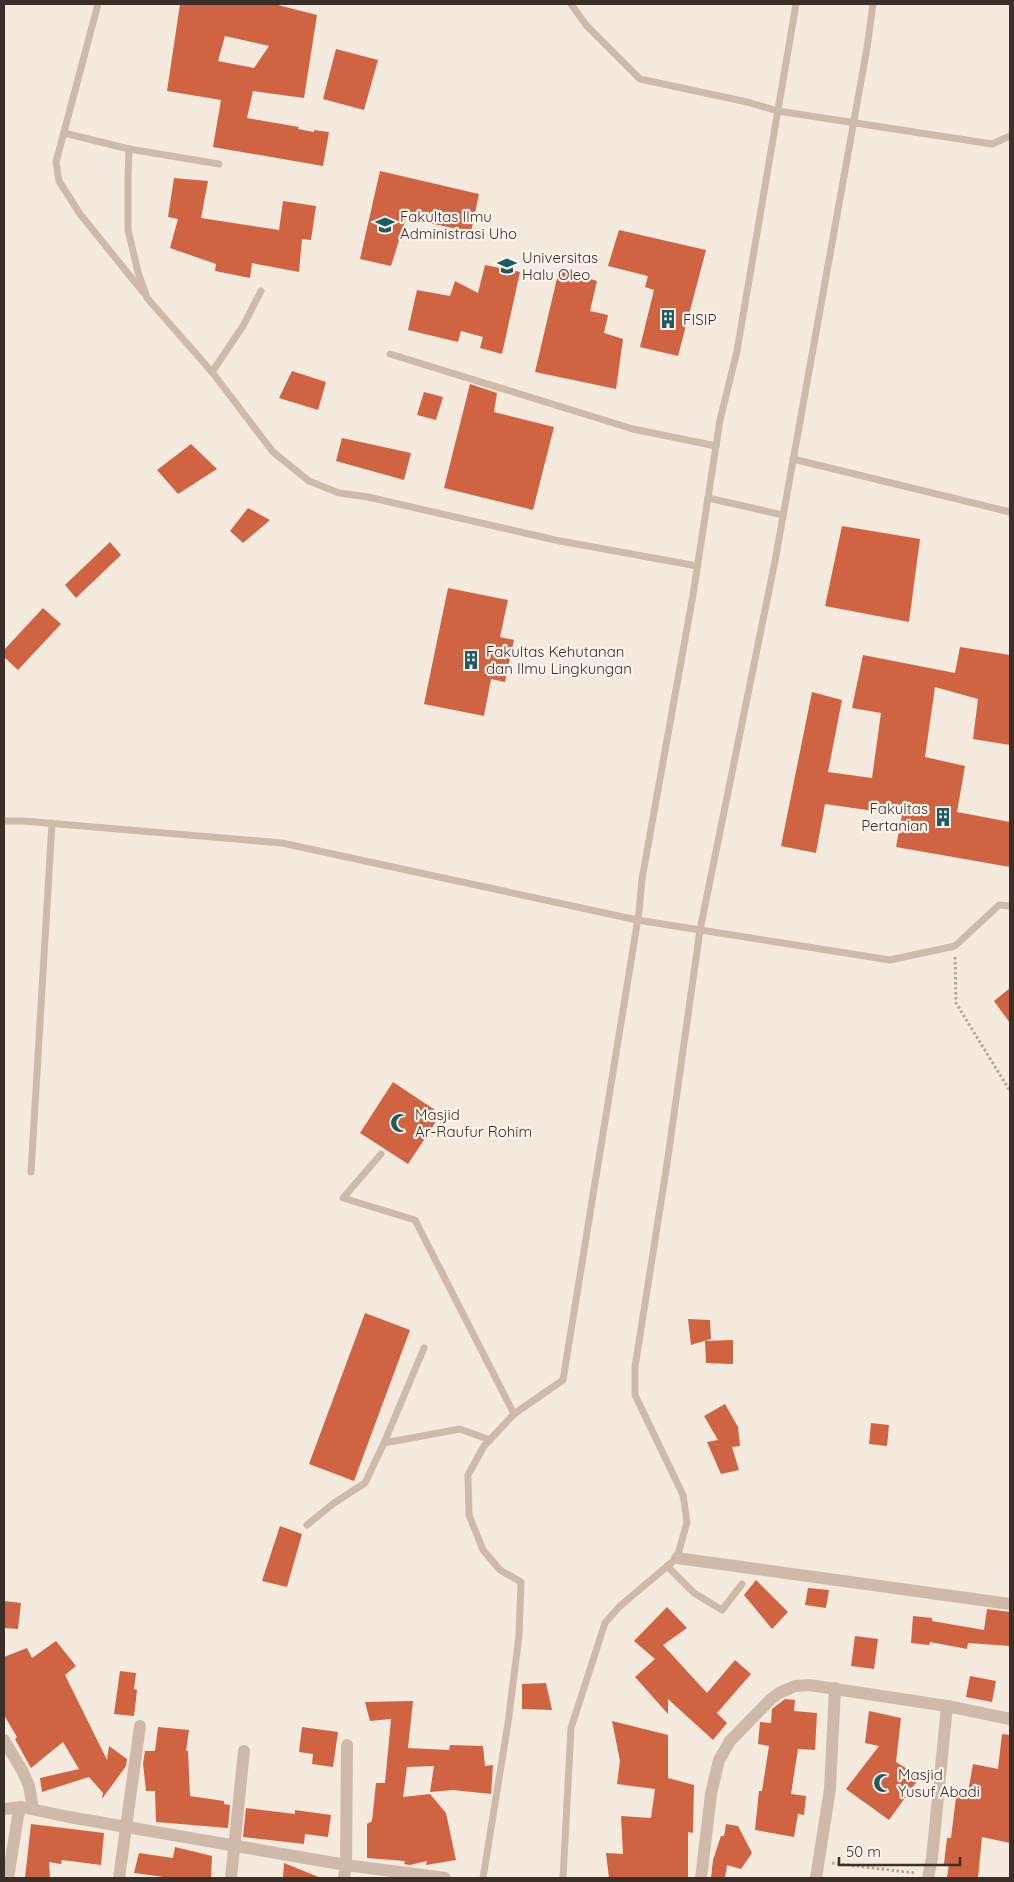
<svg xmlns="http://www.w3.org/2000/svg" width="1014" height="1882" font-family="Quicksand,sans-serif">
<rect width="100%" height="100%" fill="#f5eade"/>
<!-- building -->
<g fill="#d06341" fill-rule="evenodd">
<path d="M 180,4 L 274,4 L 317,15 L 304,98 L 253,91 L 247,118 L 299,127 L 298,129 L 314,132 L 314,130 L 329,132 L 323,166 L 213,147 L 221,100 L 167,91 ZM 225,36 L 269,46 L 254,68 L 218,61 Z"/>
<polygon points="336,49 378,60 364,110 323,99"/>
<polygon points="380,171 479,194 471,232 406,218 391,266 360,259"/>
<polygon points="174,178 208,181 201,218 279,230 283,201 316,206 311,240 302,239 299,272 252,263 250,278 215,271 216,264 170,248 178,219 168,217"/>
<polygon points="619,230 706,250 678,356 640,347 654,290 645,287 648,276 608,266"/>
<polygon points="485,265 520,272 502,354 480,348 483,337 461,331 458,342 408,330 417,290 450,296 455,281 478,293"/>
<polygon points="559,270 597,281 590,311 608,315 604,333 623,339 616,389 535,372"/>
<polygon points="292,371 326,382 318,410 279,398"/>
<polygon points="470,384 497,393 494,412 554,427 533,510 444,488"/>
<polygon points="424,392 443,397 436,420 417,415"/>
<polygon points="342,438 411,453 404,480 336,461"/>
<polygon points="191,444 217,469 178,494 157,470"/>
<polygon points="248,508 270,520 243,543 230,531"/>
<polygon points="842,526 920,539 909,622 825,606"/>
<polygon points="110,542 121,555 76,598 65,585"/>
<polygon points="448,588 508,600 500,637 514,640 505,682 491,679 484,716 424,704"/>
<polygon points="43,608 61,624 18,670 4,657 4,650"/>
<polygon points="960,647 1010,655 1010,745 973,739 978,699 935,687 925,757 965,766 957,812 1010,822 1010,867 896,847 902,815 825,804 816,853 781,846 812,692 842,700 828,772 872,778 881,713 852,708 863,655 955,673"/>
<polygon points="1010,988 1010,1023 994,1001"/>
<polygon points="393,1082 441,1114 408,1164 360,1133"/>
<polygon points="365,1313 410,1330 354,1481 309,1464"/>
<polygon points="688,1319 710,1320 711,1339 691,1345"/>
<polygon points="733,1340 733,1364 706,1363 705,1341"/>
<polygon points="725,1404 738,1427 740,1446 732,1447 739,1470 721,1474 707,1442 718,1440 704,1416"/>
<polygon points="871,1423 889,1425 887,1446 869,1444"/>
<polygon points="280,1526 302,1534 287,1587 262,1581"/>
<polygon points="756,1580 788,1612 772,1629 744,1595"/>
<polygon points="808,1588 829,1590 826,1608 805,1605"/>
<polygon points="4,1601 21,1603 18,1629 4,1628"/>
<polygon points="667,1607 687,1628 663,1645 707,1693 735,1660 751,1674 717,1713 727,1723 713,1740 668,1699 668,1714 635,1677 655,1659 634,1641"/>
<polygon points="987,1609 1010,1612 1010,1646 968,1643 967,1649 930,1642 929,1645 911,1643 913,1616 932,1618 932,1621 984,1630"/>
<polygon points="855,1636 878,1639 874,1669 851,1666"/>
<polygon points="56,1641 76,1666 65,1675 107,1760 109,1746 127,1759 126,1766 102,1799 103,1793 89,1777 42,1792 40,1778 79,1769 63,1742 31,1768 15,1739 17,1737 4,1715 4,1657 27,1648 32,1658"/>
<polygon points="120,1671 136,1673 134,1689 137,1690 134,1716 114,1714"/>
<polygon points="970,1676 996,1681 992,1702 966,1697"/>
<polygon points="546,1683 552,1710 522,1709 522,1684"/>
<polygon points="785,1699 795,1700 794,1711 817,1713 815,1750 798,1749 791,1794 806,1796 804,1815 798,1814 794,1837 755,1830 759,1791 762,1791 769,1746 758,1744 760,1722 771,1723 772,1709"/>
<polygon points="413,1701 408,1748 449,1750 450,1745 483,1746 485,1766 493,1765 491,1794 453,1790 430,1792 434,1766 407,1767 403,1797 430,1794 446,1813 456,1860 426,1865 427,1861 410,1865 404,1864 405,1861 367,1858 367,1824 372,1821 376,1783 385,1783 391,1719 370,1721 365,1702"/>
<polygon points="869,1711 901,1718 896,1762 920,1777 889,1820 846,1789 879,1746 865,1743"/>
<polygon points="612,1721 668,1735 668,1778 694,1785 693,1833 688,1832 688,1878 609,1878 606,1853 623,1854 621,1816 651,1818 655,1789 617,1784 620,1761"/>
<polygon points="158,1727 189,1730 186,1751 188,1751 190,1796 224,1801 224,1804 230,1805 228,1828 156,1822 155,1791 146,1791 143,1763 145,1751 155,1751"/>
<polygon points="302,1727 338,1732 333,1767 312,1764 313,1754 299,1752"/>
<polygon points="1002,1734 1010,1735 1010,1843 982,1837 978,1878 947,1878 949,1864 944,1864 947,1838 951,1838 956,1797 967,1798 973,1764 998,1769"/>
<polygon points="246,1808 295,1814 295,1810 331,1815 328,1837 305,1834 304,1844 243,1837"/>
<polygon points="31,1824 104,1833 101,1865 62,1860 61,1864 49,1862 50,1878 25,1878"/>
<polygon points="726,1824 738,1826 752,1853 741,1869 727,1865 725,1878 711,1878 713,1860 721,1836 724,1836"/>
<polygon points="175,1847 212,1856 211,1878 171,1878 134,1873 139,1853 173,1858"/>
<polygon points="284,1863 321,1878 283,1878"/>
</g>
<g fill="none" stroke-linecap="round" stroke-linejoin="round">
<!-- path -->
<g stroke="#bba493" stroke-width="3" stroke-dasharray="2.5 2.5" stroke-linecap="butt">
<polyline points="955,957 956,1003 1010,1091"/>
<polyline points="832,1863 915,1873"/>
</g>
<!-- service -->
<g stroke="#cfbaa9" stroke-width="7">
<polyline points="98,4 56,162 59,181 80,214 143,292"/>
<polyline points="571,4 586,25 640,79 747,102 778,111 992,144 1010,136"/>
<polyline points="64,133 129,149"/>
<polyline points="219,164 129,149 128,178 128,230 138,272 147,298 212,372 273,452 309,481 339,493 368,497 555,540 697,566"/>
<polyline points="390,354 633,429 716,446"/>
<polyline points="212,372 243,326 261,291"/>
<polyline points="793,459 1010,512"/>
<polyline points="708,498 783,515"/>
<polyline points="4,821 23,821 282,843 637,920 890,960 955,946 999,905 1010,906"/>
<polyline points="381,1154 343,1198 415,1220 514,1414"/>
<polyline points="31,1172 52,823"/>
<polyline points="424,1348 384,1443 460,1429 490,1440"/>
<polyline points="307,1525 334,1503 365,1483 384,1443"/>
<polyline points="667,1566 694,1593 722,1610 742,1584"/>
<polyline points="483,1878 508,1723 519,1636 521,1582 500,1570 483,1550 469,1515 468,1475 484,1446 514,1414 563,1380 639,912 642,879 693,595 720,420 737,351 796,4"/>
<polyline points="563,1878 571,1728 605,1623 620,1606 677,1558 687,1522 683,1495 635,1395 635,1367 667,1164 700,930 775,561 867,48 873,4"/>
</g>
<!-- minor -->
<g stroke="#cfbaa9" stroke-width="12">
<polyline points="677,1558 1010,1604"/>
<polyline points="4,1740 23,1772 29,1786 33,1808"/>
<polyline points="4,1809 21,1807 69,1817 346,1865 347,1745"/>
<polyline points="8,1878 18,1816 21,1807"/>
<polyline points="119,1878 140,1726"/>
<polyline points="231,1878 244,1751"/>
<polyline points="344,1878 346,1865 445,1878"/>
<polyline points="701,1878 711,1794 719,1760 730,1741 771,1699 779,1693 795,1686 809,1685 947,1706"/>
<polyline points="816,1878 830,1789 835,1688"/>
<polyline points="928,1878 932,1858 947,1706 1010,1719"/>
</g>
</g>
<!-- icons -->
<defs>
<g id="university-bare" transform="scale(1.5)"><path d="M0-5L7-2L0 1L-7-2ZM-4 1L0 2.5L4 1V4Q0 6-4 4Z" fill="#1a5c61" stroke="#fcf4ec" stroke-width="2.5" paint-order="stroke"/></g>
<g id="building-bare" transform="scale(1.5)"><path d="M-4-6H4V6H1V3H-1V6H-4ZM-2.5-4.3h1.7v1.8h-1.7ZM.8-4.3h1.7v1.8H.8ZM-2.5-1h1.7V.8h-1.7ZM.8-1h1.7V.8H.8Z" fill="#1a5c61" stroke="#fcf4ec" stroke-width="2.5" paint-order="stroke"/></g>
<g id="mosque-bare" transform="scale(1.5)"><path d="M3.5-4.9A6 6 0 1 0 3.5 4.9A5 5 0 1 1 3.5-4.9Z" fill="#1a5c61" stroke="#fcf4ec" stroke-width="2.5" paint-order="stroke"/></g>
</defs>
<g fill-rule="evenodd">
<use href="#university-bare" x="385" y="225"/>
<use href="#university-bare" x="507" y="266"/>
<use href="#building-bare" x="668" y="319"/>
<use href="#building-bare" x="471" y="660"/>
<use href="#building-bare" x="943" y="817"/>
<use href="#mosque-bare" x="400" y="1123"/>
<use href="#mosque-bare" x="883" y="1783"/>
</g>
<g text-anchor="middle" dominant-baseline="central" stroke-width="4.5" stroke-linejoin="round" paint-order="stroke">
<!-- poi labels -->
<g font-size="15" fill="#3b2f29" stroke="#fcf4ec" text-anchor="start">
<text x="400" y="216">Fakultas Ilmu<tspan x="400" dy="17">Administrasi Uho</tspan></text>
<text x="522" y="257">Universitas<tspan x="522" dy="17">Halu Oleo</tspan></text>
<text x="683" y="319">FISIP</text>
<text x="486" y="651">Fakultas Kehutanan<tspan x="486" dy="17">dan Ilmu Lingkungan</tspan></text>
<text x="928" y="808" text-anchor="end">Fakultas<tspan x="928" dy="17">Pertanian</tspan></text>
<text x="415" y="1114">Masjid<tspan x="415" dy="17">Ar-Raufur Rohim</tspan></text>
<text x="898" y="1774">Masjid<tspan x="898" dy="17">Yusuf Abadi</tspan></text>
</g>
</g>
<!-- border -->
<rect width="1014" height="1882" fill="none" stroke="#3b2f29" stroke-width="10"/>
<!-- scale -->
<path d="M839 1857v8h121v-8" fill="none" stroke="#3b2f29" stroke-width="2.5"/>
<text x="846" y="1857" font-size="15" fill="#3b2f29" stroke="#fcf4ec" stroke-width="4" paint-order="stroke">50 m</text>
</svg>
